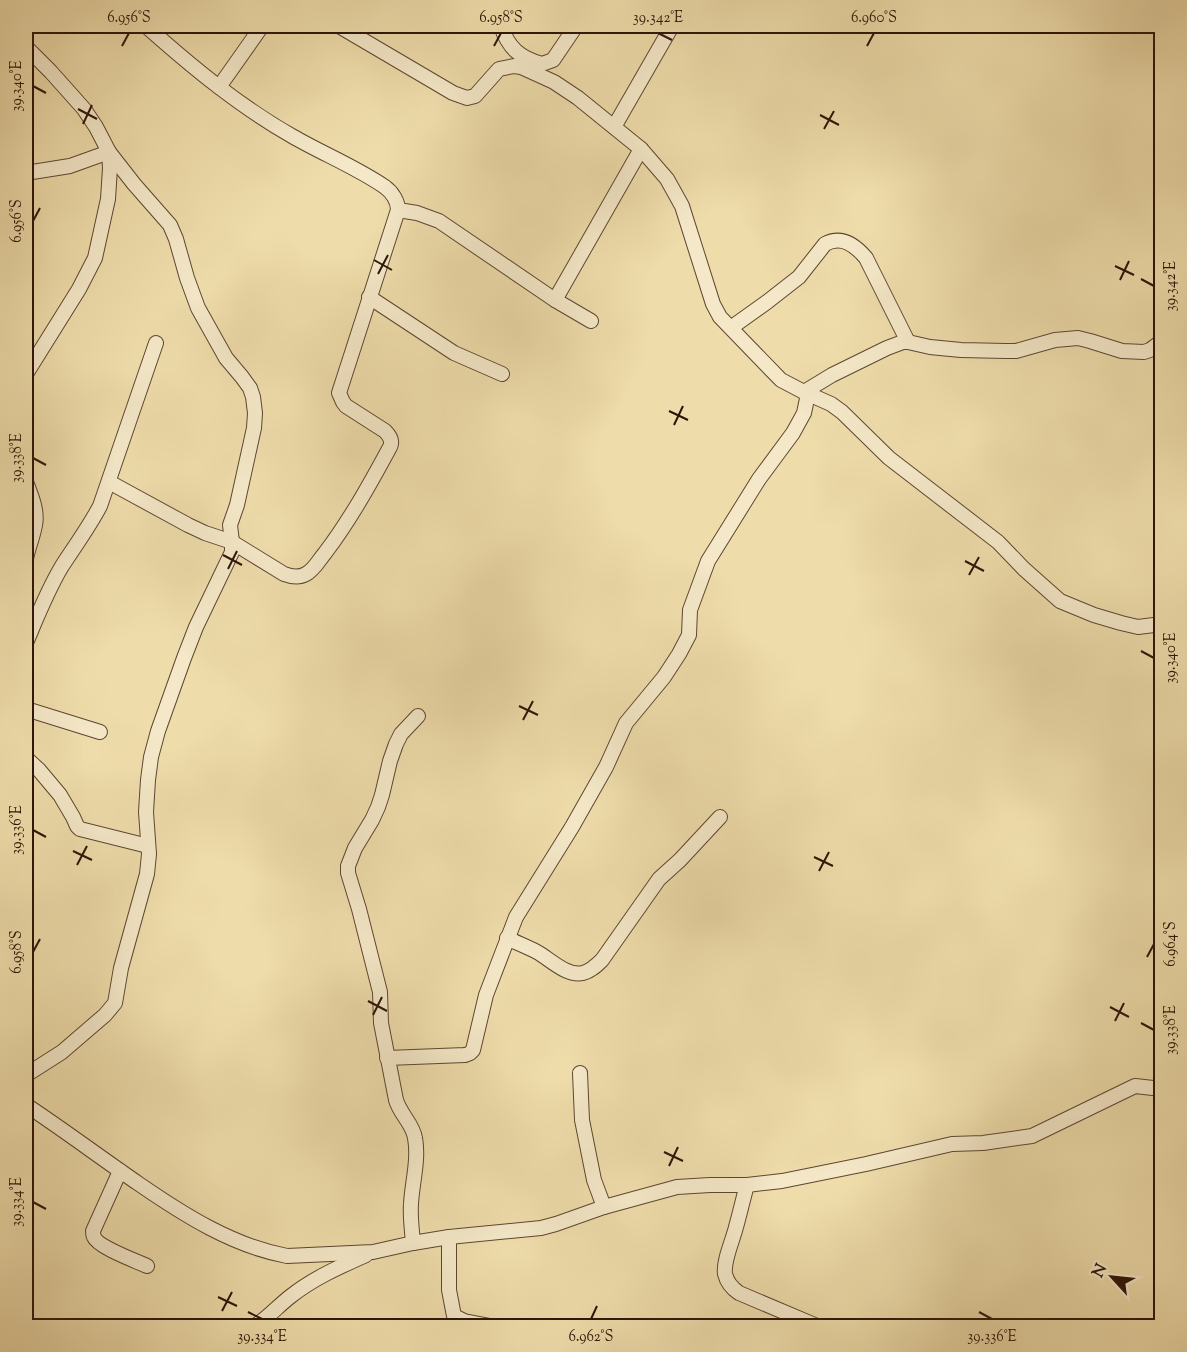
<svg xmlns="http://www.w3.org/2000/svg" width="1187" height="1352" font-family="'Sorts Mill Goudy',serif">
<rect width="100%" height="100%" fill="#eedcaa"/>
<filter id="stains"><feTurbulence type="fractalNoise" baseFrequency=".00333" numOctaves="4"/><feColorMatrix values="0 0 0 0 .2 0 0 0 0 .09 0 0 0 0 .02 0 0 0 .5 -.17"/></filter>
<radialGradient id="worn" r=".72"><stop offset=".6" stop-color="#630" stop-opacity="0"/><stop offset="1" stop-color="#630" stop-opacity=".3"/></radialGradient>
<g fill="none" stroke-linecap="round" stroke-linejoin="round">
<!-- minor casing -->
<g stroke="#5d4631" stroke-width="16">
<g id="minor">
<polyline points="339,26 453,93 467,98 475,96 499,69 514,66 521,67 554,82 578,98 641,149 667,179 682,206 713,304 720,317 781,380 804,392 831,404 842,412 889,458 998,542 1024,569 1060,601 1094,615 1121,623 1138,627 1162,624"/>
<path d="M 501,26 C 508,47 519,58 542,64 L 553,60 L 576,26"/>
<polyline points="26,27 27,26"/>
<polyline points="26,47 51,72 84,109 96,127 109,152 110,168 108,199 95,258 79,289 26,374"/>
<polyline points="219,87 262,26"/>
<polyline points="614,127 672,26"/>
<polyline points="26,173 70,166 109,152 134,184 170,225 176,239 187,278 198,308 226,358 242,377 250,388 253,397 255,413 254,428 237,505 230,525 232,542 232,552 196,627 184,658 158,731 151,757 148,780 146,812 149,854 147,874 121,968 115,1003 105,1015 62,1052 26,1075"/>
<polyline points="398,210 417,213 439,221 555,300 591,321"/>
<polyline points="369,297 454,353 502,374"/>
<polyline points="555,300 641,149"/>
<path d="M 732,327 L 767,302 L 799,277 L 825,244 C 842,235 855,245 866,258 L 908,342"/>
<polyline points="804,392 832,375 887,348 903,342 908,342 930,347 961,350 1006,351 1016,351 1055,340 1078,338 1090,341 1122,351 1144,352 1150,350 1162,341"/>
<path d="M 26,482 C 31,495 38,511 35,525 C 33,537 28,548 26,559"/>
<path d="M 109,482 L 188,525 L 205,533 L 232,542 L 284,574 C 292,577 299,578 306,574 C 314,570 319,560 325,553 C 350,520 370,484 390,447 C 393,441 390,436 385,431 L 346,406 L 343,402 L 339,393 L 398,210 C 398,201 392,192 385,187 C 356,167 323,154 292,136 C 239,106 191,66 146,26"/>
<path d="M 26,643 C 37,617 47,591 62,566 C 75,546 89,527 100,506 L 156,343"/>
<polyline points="26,709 100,732"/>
<polyline points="26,758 39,770 60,795 73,817 77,826 80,829 148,846"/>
<path d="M 507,938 C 517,943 528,947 537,952 C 550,959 567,977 583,973 C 591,971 597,965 602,960 L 659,879 L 680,860 L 720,817"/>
<polyline points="387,1058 465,1055 470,1053 473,1050 486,995 516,917 572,827 606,767 626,723 664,677 679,654 689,635 690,610 708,561 759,479 793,433 804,413 808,394"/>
<polyline points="580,1073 582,1120 594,1180 604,1207"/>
<path d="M 26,1105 C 64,1130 101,1158 139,1184 C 184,1215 233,1246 287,1256 L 373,1252 L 413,1243 L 449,1237 L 541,1228 L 556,1224 L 604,1207 L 677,1187 L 710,1185 L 747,1185 L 782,1181 L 866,1164 L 952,1144 L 983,1143 L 1032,1136 L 1135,1086 L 1162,1089"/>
<path d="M 120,1171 L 93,1231 C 93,1233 93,1235 94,1237 C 98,1247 136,1261 147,1266"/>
<path d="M 747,1185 C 743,1199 740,1213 736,1227 C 733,1240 723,1261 725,1274 C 727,1282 733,1289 739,1293 L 817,1326"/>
<polyline points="449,1237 449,1290 454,1316 464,1321 490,1326"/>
<path d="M 413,1243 C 412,1230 410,1217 411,1204 C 412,1183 419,1160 415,1138 C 413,1124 400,1114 396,1100 L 381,1023 L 380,992 L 359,909 L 348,873 L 348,866 L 355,848 L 372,820 L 378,807 L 382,795 L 390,761 L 396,744 L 401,734 L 418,716"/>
<path d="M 255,1326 C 268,1318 279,1305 291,1296 C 314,1278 339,1267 366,1255"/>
</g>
</g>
<!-- minor -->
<use href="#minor" stroke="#f4e8c8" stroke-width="14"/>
</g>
<!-- ticks -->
<path fill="none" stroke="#2d1409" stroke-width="2" d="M 658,33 L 672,40M 122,46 L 129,33M 494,46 L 501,33M 867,46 L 874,33M 33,86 L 46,93M 78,109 L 97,119M 820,115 L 839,125M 83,124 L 92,105M 824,129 L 834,111M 33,221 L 40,208M 374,260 L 392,270M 1115,266 L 1134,275M 378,274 L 388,255M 1141,279 L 1154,286M 1120,280 L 1129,261M 669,411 L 688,420M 674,425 L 683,406M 33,458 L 46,465M 223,555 L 242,565M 965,561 L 984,571M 228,569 L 237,551M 969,575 L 979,557M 1141,651 L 1154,658M 519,706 L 538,715M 523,720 L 533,701M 33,830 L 46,837M 73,851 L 92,860M 814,857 L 833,866M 77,865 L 87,846M 819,871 L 829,852M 33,952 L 40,939M 1147,957 L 1154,944M 368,1001 L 387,1011M 1110,1007 L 1129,1017M 373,1015 L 382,997M 1115,1021 L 1124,1003M 1141,1023 L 1154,1030M 664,1152 L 683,1161M 669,1166 L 678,1147M 33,1202 L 46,1209M 218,1297 L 237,1306M 222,1311 L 232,1292M 248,1312 L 262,1319M 979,1312 L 992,1319M 591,1319 L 597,1306"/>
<!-- margin -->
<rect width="1187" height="1352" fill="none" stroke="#eedcaa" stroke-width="66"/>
<!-- north arrow -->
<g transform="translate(1112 1277) rotate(297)" stroke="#f4e8c8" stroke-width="4.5" paint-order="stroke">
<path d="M0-4.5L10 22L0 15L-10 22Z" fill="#2d1409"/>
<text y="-9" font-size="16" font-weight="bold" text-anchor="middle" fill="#2d1409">N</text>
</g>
<rect x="33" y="33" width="1121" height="1286" fill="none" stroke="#2d1409" stroke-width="2"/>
<g font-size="15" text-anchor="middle" fill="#2d1409">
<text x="129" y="22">6.956°S</text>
<text x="501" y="22">6.958°S</text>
<text x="658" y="22">39.342°E</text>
<text x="874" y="22">6.960°S</text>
<text transform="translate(16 86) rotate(-90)" y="5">39.340°E</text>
<text transform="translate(16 221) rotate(-90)" y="5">6.956°S</text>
<text transform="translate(1170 286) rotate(-90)" y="5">39.342°E</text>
<text transform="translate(16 458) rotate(-90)" y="5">39.338°E</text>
<text transform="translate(1170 658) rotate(-90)" y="5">39.340°E</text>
<text transform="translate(16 830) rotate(-90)" y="5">39.336°E</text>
<text transform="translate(1170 944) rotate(-90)" y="5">6.964°S</text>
<text transform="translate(16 952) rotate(-90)" y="5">6.958°S</text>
<text transform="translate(1170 1030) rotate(-90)" y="5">39.338°E</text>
<text transform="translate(16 1202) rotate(-90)" y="5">39.334°E</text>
<text x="262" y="1341">39.334°E</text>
<text x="591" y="1341">6.962°S</text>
<text x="992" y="1341">39.336°E</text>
</g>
<rect width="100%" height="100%" filter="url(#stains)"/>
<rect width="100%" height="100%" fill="url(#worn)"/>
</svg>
